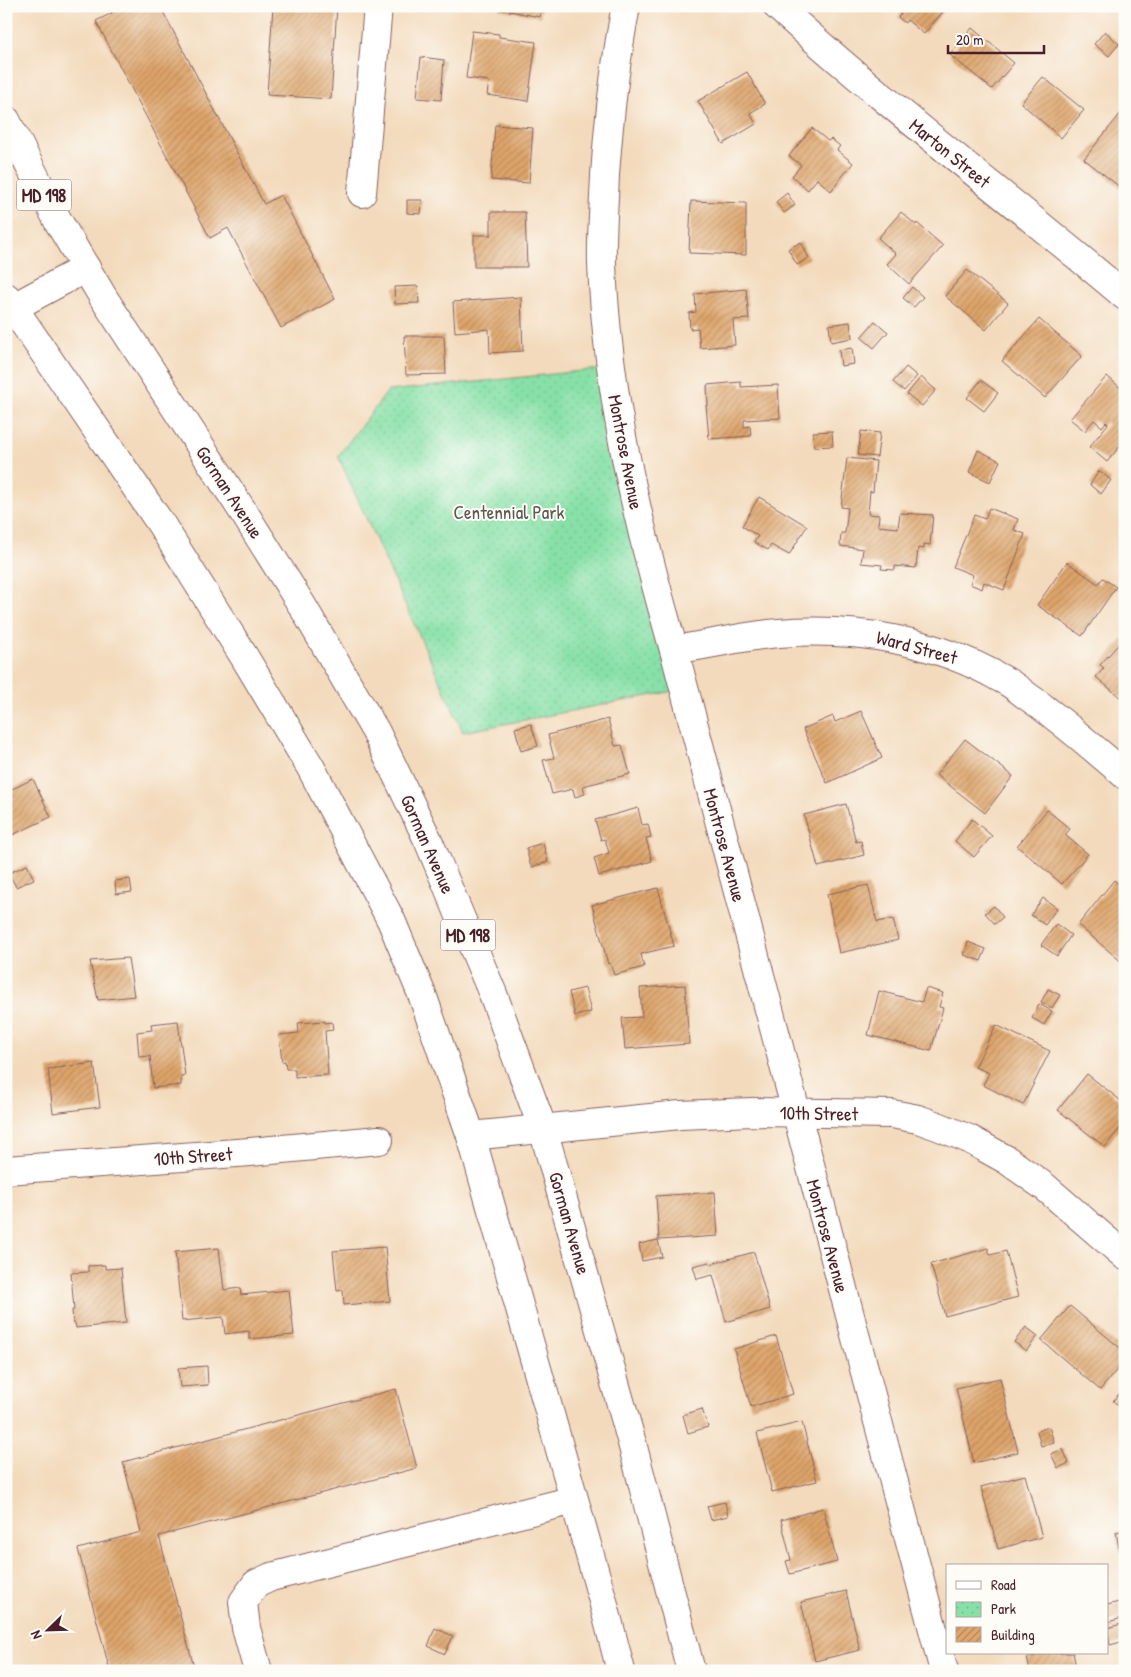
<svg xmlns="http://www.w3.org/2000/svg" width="1131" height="1677" font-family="'Patrick Hand',sans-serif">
<defs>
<pattern id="park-dots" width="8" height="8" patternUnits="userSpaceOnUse" patternTransform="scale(1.25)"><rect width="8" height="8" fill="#87e1a7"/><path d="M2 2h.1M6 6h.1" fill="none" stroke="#76c190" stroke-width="1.8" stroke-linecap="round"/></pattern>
<pattern id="building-hatch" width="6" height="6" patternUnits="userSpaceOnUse" patternTransform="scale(1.25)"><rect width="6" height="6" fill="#dea56b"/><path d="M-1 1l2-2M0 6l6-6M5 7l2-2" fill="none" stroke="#b68658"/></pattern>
</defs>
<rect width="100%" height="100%" fill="#fdfcf7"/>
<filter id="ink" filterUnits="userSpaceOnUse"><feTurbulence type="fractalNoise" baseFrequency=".02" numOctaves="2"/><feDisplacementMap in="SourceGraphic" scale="10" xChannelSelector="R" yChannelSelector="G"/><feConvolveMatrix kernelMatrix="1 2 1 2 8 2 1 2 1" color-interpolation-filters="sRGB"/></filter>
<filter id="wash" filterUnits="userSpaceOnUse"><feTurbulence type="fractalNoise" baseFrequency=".0096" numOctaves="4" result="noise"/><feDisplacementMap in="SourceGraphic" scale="20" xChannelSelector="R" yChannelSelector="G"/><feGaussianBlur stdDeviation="1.12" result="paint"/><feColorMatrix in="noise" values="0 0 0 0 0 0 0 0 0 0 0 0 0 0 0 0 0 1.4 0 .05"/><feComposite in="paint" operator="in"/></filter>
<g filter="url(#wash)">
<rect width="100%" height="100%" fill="#f3dabc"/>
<!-- park -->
<polygon fill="url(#park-dots)" stroke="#688069" points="611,368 684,689 463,732 338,456 388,391"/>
<g id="blocks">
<!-- building -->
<g fill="url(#building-hatch)">
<polygon points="109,6 160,6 264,204 281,195 335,299 281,328 228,228 210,238 96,21 112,13"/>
<polygon points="273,6 337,6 331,99 267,95"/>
<polygon points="500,6 542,6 540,17 499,9"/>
<polygon points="894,6 948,6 924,34 907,20 905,23 898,17 901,14"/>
<polygon points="972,28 1014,63 992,89 950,55"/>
<polygon points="472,31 499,34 499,37 536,42 528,101 487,95 489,81 466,78"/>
<polygon points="1105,31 1119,44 1109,56 1094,44"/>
<polygon points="421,57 444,60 441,100 417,98"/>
<polygon points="747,72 765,104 750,113 756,124 723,144 698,101"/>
<polygon points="1043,77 1084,110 1061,138 1021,103"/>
<polygon points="1125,108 1125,191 1084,159"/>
<polygon points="495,125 533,128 529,183 491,180"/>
<polygon points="812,128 828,141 831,139 840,146 837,150 853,163 831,191 817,179 808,190 792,176 801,165 789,156"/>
<polygon points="787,193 795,205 784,213 776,202"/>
<polygon points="407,200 422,200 421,214 407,213"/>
<polygon points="691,201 746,203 746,255 689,253"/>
<polygon points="491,212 525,212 527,267 474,267 474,235 491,235"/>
<polygon points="901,212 916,225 917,223 943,246 909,284 887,264 896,254 878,238"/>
<polygon points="801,242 809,258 797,265 788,249"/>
<polygon points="967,270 1008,303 986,330 945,296"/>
<polygon points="418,286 419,303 395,304 394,287"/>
<polygon points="912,287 923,297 914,307 903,298"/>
<polygon points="746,289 749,319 733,320 735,345 700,348 698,328 690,329 689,313 696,312 695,294"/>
<polygon points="521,297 523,351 490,353 489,329 455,332 453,302"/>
<polygon points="1039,319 1082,356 1045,398 1002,361"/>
<polygon points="875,321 888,332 874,348 861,337"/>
<polygon points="850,322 852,338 831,342 829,325"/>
<polygon points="404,336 444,336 446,374 406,375"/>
<polygon points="852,348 854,364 841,366 839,350"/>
<polygon points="906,367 917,376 904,391 893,382"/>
<polygon points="1107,376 1125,392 1125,440 1107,462 1089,447 1108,424 1106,422 1102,427 1094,420 1085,431 1070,419"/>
<polygon points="921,377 936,390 922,406 907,394"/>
<polygon points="981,380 998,393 984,411 967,398"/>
<polygon points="741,382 741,387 778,385 780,418 744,420 744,427 750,426 751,436 709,439 706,405 708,405 707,385"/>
<polygon points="832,431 833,446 814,447 813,432"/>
<polygon points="861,431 880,433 877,457 858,455"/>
<polygon points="978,450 1000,461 990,482 969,472"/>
<polygon points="847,458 876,461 873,492 870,491 868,514 879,515 878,526 898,528 900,513 933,515 930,545 924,544 924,549 918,548 916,568 895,566 895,570 881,569 882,565 861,563 863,549 840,546 841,533 845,533 848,508 841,507"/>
<polygon points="1099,471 1111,480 1101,494 1090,485"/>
<polygon points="759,497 807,526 789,555 771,545 768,550 754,542 758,536 742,526"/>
<polygon points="989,508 1018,519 1014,530 1025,534 1004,590 984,582 982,589 970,584 973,575 953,567 974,515 985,519"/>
<polygon points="1067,562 1098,584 1103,578 1116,587 1082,636 1037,605"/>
<polygon points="1125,637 1125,693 1121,698 1096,677 1104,668 1100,665"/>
<polygon points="861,711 882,758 827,783 803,729 833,716 835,722"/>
<polygon points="608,719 615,746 622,745 630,774 583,786 585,794 575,797 573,789 552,794 543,760 554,758 548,735"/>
<polygon points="531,724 538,746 521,751 515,728"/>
<polygon points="965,739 1013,776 985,813 936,775"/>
<polygon points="33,779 51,817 6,838 6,792"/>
<polygon points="846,804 856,842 861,841 864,855 818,867 804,815"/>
<polygon points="638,808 642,825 648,824 651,837 646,838 652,861 599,876 594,858 609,853 605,839 601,840 595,820"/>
<polygon points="1047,810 1070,829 1065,835 1088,854 1062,884 1017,846"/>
<polygon points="972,819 992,836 974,857 955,841"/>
<polygon points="543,843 548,862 531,867 526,848"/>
<polygon points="27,865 34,879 16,887 9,873"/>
<polygon points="130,879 132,892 116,894 115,881"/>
<polygon points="1114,880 1125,890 1125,961 1123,963 1078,925"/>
<polygon points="868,885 877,922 893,919 898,940 839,953 827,894"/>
<polygon points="658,888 674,946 641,954 644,967 614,975 610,963 608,964 592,905"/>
<polygon points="1043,898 1057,908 1045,925 1031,915"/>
<polygon points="994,906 1003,917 995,924 985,913"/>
<polygon points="1056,924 1071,935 1057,956 1041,945"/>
<polygon points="968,942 986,949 981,961 964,955"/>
<polygon points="128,958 134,996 98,1000 90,961"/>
<polygon points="685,985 689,1044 625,1049 622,1018 642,1017 640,988"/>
<polygon points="585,988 591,1012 575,1016 569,992"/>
<polygon points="926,988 943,993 939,1007 943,1008 931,1051 868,1035 879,991 922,1002"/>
<polygon points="1048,989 1060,995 1052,1008 1041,1002"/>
<polygon points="1039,1004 1052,1011 1044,1025 1032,1018"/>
<polygon points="178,1021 185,1076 181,1077 181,1085 153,1088 150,1056 139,1057 137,1032 152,1030 151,1024"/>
<polygon points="325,1021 325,1023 332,1022 333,1030 325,1031 328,1075 295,1077 295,1069 286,1069 285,1061 282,1062 279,1035 299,1033 298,1023"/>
<polygon points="996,1025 1050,1051 1023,1105 983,1085 989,1073 975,1067"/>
<polygon points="94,1063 100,1107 53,1113 48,1069"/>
<polygon points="1087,1074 1125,1104 1125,1122 1105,1147 1058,1110"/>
<polygon points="715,1192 718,1236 659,1240 656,1196"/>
<polygon points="658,1240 662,1257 642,1261 639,1244"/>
<polygon points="385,1247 390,1301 344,1305 343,1290 337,1291 333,1251"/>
<polygon points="219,1248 224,1290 240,1288 241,1295 289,1290 294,1335 249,1339 249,1331 225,1334 223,1317 182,1321 175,1252"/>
<polygon points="988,1248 990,1255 1006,1251 1018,1297 945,1316 931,1264"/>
<polygon points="754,1252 770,1309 726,1322 713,1275 697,1279 693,1266 709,1262 710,1264"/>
<polygon points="105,1265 105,1269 121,1268 126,1323 76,1328 75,1323 73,1323 72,1310 74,1310 71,1273 88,1272 88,1266"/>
<polygon points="1070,1306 1125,1352 1125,1360 1100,1390 1041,1340"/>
<polygon points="1026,1327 1038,1336 1026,1351 1014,1342"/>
<polygon points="776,1336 793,1394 751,1407 734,1349"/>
<polygon points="207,1366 208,1385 180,1387 178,1368"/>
<polygon points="1000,1378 1018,1452 974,1463 956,1388"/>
<polygon points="1125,1387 1125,1411 1113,1401"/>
<polygon points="396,1389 417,1468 159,1536 195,1671 110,1671 78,1549 141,1532 123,1462"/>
<polygon points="702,1409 708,1427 688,1433 683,1415"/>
<polygon points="802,1422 817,1481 772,1492 757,1433"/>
<polygon points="1049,1427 1054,1442 1041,1446 1037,1431"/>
<polygon points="1063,1449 1069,1463 1058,1468 1051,1454"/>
<polygon points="1025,1475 1042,1537 998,1549 981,1487"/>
<polygon points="725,1502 728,1516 711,1520 707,1506"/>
<polygon points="823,1508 837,1562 790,1574 786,1561 791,1560 781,1520"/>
<polygon points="1125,1530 1125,1552 1120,1553 1116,1532"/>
<polygon points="846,1591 860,1650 815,1661 801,1602"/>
<polygon points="1119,1602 1123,1618 1107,1622 1107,1605"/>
<polygon points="1125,1623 1125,1641 1110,1645 1107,1628"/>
<polygon points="435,1628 453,1636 445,1654 428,1646"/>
<polygon points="1047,1653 1073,1653 1077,1671 1030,1671 1027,1658"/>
</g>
</g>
</g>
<g filter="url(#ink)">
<use href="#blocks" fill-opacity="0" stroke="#85605e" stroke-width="1"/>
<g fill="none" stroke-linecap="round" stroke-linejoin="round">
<!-- minor casing -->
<g stroke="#85605e" stroke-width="30">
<g id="minor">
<path d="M 626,6 C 615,62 609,118 605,175 C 604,205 601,235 602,265 C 608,399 637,522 674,650 L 944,1671"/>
<path d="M 777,6 C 889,108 1010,198 1125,296"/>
<polyline points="362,193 378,6"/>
<polyline points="6,309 14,307 86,268"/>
<path d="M 674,650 C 708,645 744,636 779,633 C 856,627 934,640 1002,679 C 1011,683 1019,690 1027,696 C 1062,720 1093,748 1125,775"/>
<polyline points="471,1136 680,1115 752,1112 892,1114 918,1119 940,1127 969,1139 1007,1160 1045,1187 1125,1256"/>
<polyline points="6,1170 250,1152 379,1140"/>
<polyline points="258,1671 246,1628 243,1602 256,1584 271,1577 574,1500"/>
</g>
</g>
<!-- major casing -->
<g stroke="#85605e" stroke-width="30">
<g id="major">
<polyline points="6,120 58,221 103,297 246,516 303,607 376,732 428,840 493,994 543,1129 632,1443 691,1671"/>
<polyline points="6,297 161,524 245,658 311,768 391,920 423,997 471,1136 603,1601 621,1671"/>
</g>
</g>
<!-- minor -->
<use href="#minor" stroke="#fff" stroke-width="28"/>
<!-- major -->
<use href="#major" stroke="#fff" stroke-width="28"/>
</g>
</g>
<g text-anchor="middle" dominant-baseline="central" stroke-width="4" stroke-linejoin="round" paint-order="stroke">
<!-- shield labels -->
<g fill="#fdfcf7" stroke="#806168" stroke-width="1">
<rect x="16.5" y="179.5" width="55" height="31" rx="4"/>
<rect x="440.5" y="919.5" width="55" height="31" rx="4"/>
</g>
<g font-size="18" font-weight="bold" fill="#4a1f2b">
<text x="44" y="195">MD 198</text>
<text x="468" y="935">MD 198</text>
</g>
<!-- street labels -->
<g font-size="19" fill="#4a1f2b" stroke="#fdfcf7">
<text transform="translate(950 153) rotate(39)">Marton Street</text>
<text transform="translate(626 452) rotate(79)">Montrose Avenue</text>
<text transform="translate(230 492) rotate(57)">Gorman Avenue</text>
<text transform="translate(917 647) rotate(15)">Ward Street</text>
<text transform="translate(428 844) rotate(66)">Gorman Avenue</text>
<text transform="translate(725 845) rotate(75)">Montrose Avenue</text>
<text transform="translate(819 1113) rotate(1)">10th Street</text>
<text transform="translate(193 1156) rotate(-4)">10th Street</text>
<text transform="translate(570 1223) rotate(74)">Gorman Avenue</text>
<text transform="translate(828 1236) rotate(75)">Montrose Avenue</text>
</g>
<!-- park labels -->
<g font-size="19" fill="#5c5950" stroke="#fdfcf7">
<text x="509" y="512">Centennial Park</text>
</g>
</g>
<!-- margin -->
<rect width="1131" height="1677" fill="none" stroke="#fdfcf7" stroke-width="25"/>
<!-- legend -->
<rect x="946" y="1564" width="162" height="90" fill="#fdfcf7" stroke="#b5a4a5"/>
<rect x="956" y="1581" width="25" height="8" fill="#ffffff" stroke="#b5a4a5"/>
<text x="991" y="1590" font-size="15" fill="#4a1f2b">Road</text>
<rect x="956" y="1602" width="25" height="15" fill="url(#park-dots)" stroke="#b5a4a5"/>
<text x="991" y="1614" font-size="15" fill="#4a1f2b">Park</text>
<rect x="956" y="1627" width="25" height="15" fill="url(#building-hatch)" stroke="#b5a4a5"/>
<text x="991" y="1640" font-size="15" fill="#4a1f2b">Building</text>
<!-- north arrow -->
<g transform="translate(48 1630) rotate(247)" stroke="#fdfcf7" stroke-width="4" paint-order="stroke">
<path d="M0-4L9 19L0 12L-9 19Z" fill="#4a1f2b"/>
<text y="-8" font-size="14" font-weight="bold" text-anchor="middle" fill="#4a1f2b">N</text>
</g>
<!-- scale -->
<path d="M948 45v8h96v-8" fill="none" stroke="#4a1f2b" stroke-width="2.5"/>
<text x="956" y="45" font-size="15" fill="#4a1f2b" stroke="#fdfcf7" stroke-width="4" paint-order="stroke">20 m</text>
</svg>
